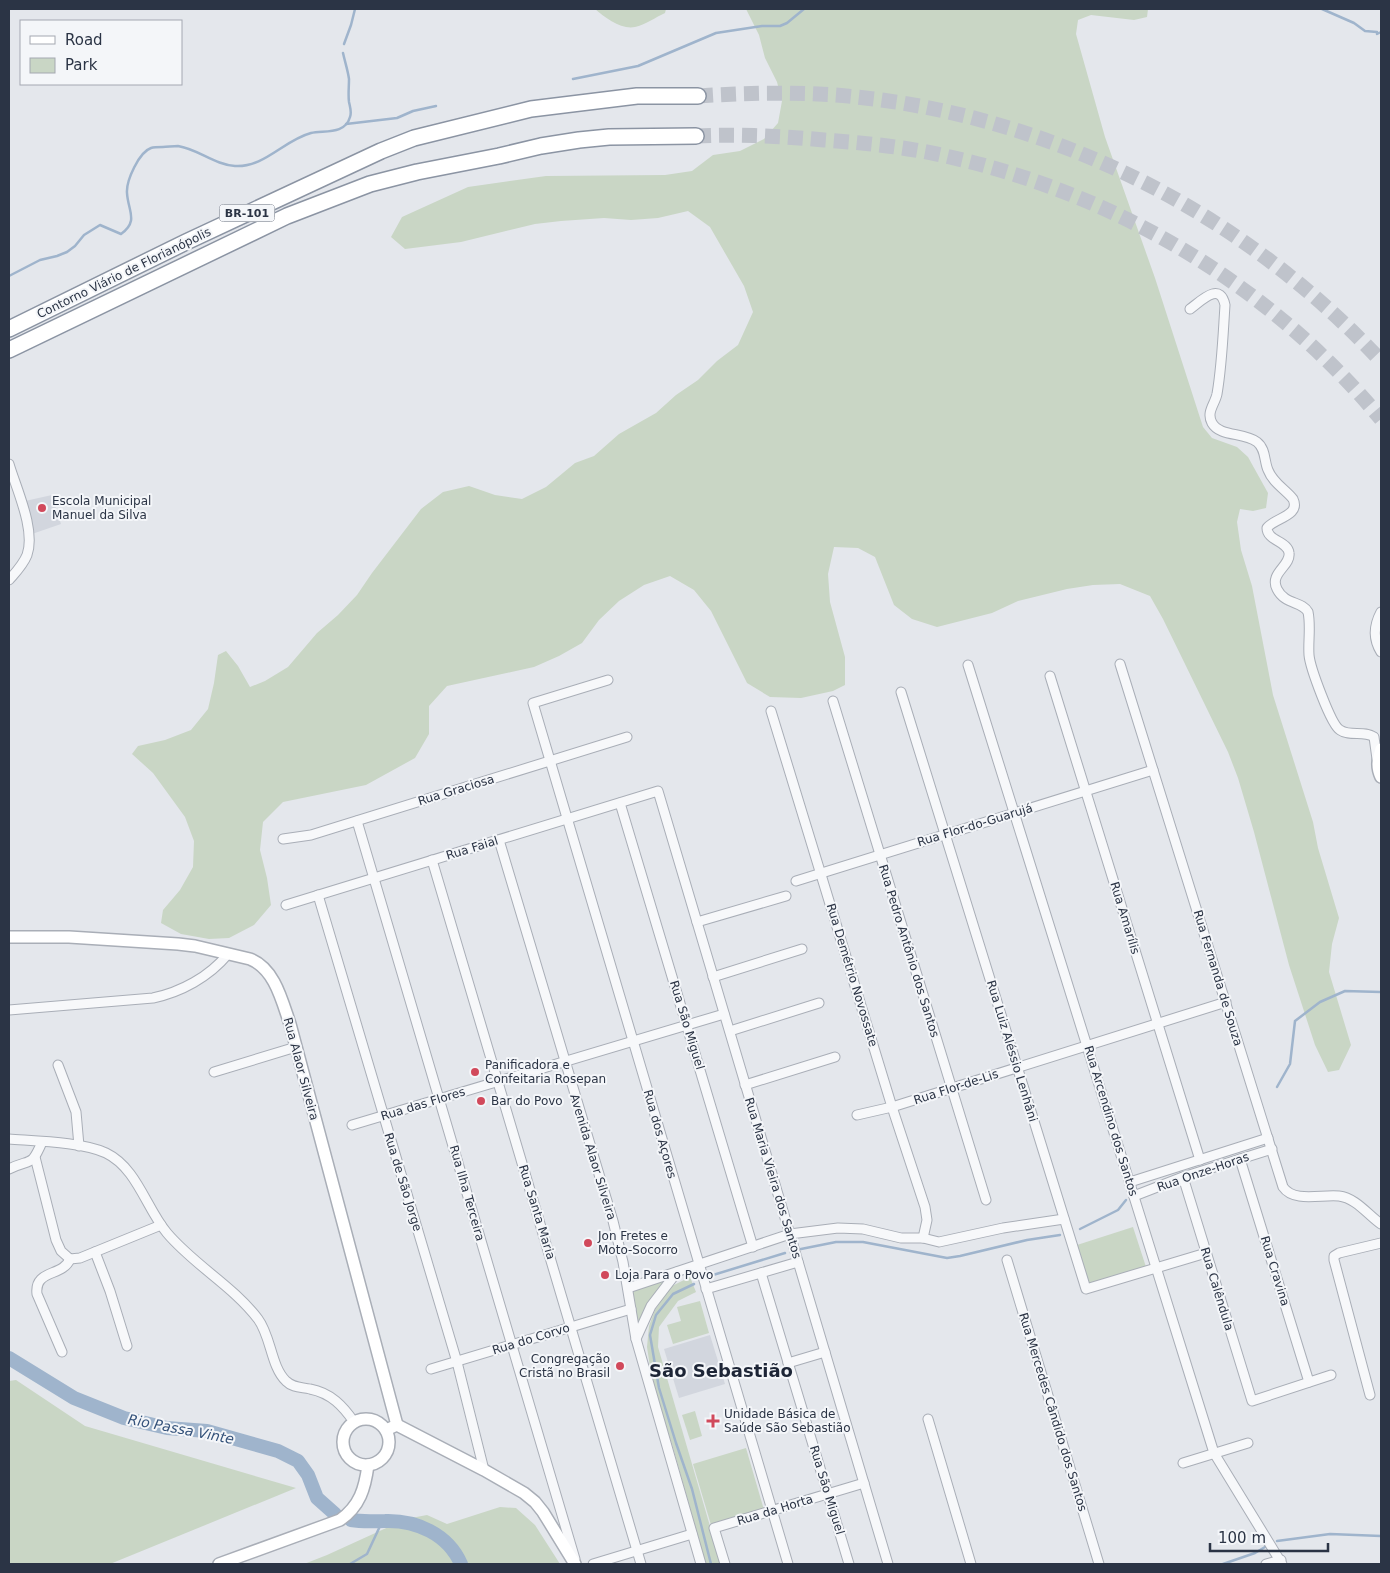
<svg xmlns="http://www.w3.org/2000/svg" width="1390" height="1573" font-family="'DejaVu Sans',sans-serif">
<rect width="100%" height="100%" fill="#e4e7ec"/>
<!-- built -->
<g fill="#d2d6de">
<polygon points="52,495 61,524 32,534 25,501"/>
<polygon points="710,1335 725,1384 679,1398 664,1349"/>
</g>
<!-- green -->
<g fill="#c9d6c5">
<path d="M 595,9 L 666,9 L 665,13 C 656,17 645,25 635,27 C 622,30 605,18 595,9 Z"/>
<polygon points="746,9 1148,9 1147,17 1134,20 1091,15 1078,20 1076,34 1105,137 1155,278 1203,427 1212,438 1237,447 1248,457 1268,493 1266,508 1253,511 1240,509 1237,522 1241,550 1252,586 1273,695 1313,822 1318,848 1339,918 1332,944 1329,972 1351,1045 1339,1070 1328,1072 1315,1045 1289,965 1254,832 1238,778 1228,752 1163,619 1150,596 1120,584 1093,585 1067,589 1018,601 992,613 937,627 912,619 894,605 875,557 858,548 834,547 828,574 830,602 845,657 845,685 833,691 801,698 770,697 747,683 711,611 694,590 670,576 644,585 619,601 599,620 582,643 559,656 534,667 447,686 429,706 429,734 415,758 366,785 283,802 263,822 260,850 267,878 271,905 254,925 229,938 209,939 181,934 161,923 163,910 180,890 193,867 194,841 185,817 153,773 132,754 138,746 165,740 191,730 208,709 214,683 218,655 226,651 238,666 250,687 265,681 288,667 317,633 338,615 357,595 372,573 421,509 443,492 469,486 495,495 522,499 546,487 575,463 594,456 619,434 656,413 676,395 698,380 717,361 738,345 753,312 744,286 710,227 688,211 658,218 631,220 604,218 561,221 535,224 461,242 405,249 391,237 402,217 468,187 546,176 665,175 692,171 713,155 740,151 764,139 778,123 782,101 777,82 765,58 759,35"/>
<polygon points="1133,1227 1146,1267 1090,1285 1077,1245"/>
<polygon points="690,1277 696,1292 678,1301 659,1327 658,1347 721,1564 706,1564 672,1444 653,1387 647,1347 649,1326 655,1310 670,1287"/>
<polygon points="666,1280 639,1323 637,1324 632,1289"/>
<polygon points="700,1301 709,1333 673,1344 667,1325 681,1321 677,1307"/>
<polygon points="16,1380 85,1426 296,1488 110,1564 9,1564 9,1381"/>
<polygon points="695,1411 702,1436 690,1440 682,1415"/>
<polygon points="746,1448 764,1510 711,1525 693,1464"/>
<polygon points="500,1507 516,1508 535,1525 560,1564 304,1564 327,1555 406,1519 427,1515 447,1524"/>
</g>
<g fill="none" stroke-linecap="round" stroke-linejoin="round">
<!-- stream -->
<g stroke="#9fb4cc" stroke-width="2.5">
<polyline points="1322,9 1354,23 1365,31 1377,32 1377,34 1381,32"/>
<polyline points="344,44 351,25 355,9"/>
<polyline points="573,79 638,66 716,33 762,26 780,26 787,23 804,9"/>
<polyline points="346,124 397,118 413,111 436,106"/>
<path d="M 9,276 L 40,260 L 57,256 L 67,252 L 75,246 L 84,235 L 100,225 L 121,234 C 139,221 128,211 127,193 C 126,181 139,152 151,148 C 154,147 159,147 163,147 C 167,147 173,146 178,146 C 198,149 215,165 235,166 C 264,168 284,140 311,133 C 324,130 345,135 350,117 C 352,112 350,107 349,102 C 348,95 349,87 349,79 C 348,71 345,62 343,53"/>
<polyline points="1277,1087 1290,1064 1295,1021 1320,1002 1345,991 1381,992"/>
<polyline points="1080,1229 1118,1210 1126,1200"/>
<polyline points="801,1249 836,1242 863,1242 947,1258 960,1256 1027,1240 1060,1235"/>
<polyline points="713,1275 785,1253"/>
<polyline points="694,1284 673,1294 656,1315 650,1335 659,1388 676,1443 692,1489 711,1564"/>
<polyline points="1277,1541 1330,1534 1381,1536"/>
<polyline points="350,1564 367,1554 381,1524 386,1520"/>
<polyline points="1223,1564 1255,1553 1265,1547"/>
</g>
<!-- river -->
<g stroke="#9fb4cc" stroke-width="14">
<polyline points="9,1358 74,1398 124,1418 167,1428 207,1431 278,1451 298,1461 308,1475 317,1498 335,1514"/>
<path d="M 351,1520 C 363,1522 373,1521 385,1521 C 416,1520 448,1534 461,1564"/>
</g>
<!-- highway-tunnel -->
<g stroke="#bfc3cb" stroke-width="15" stroke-dasharray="15 8" stroke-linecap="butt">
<path d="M 698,96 C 744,93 790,92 835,95 C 1043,111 1240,209 1381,361"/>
<path d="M 696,136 C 739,134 781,136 824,140 C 866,143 908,147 950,157 C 1118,195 1271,286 1381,419"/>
</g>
<!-- street casing -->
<g stroke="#a9aeb7" stroke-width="11">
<g id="street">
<path d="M 1190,309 C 1201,301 1220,281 1225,305 C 1223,335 1222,365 1217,394 C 1215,404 1206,412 1212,423 C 1220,437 1244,432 1257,442 C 1266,449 1264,461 1268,470 C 1273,483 1285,489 1293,499 C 1301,516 1274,518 1267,528 C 1267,541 1288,541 1289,553 C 1291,566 1269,573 1277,589 C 1285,605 1302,601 1308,612 C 1311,626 1308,641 1309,655 C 1310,667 1331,725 1340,730 C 1350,737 1364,730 1374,737 L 1377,759"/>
<path d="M 9,464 C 16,488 36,530 27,555 C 23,565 16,572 9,580"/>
<path d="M 1381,612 C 1374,625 1373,639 1381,652"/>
<path d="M 1120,664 L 1283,1187 C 1294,1203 1322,1194 1339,1196 C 1356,1198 1368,1215 1381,1224"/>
<polyline points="968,665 1214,1453 1282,1564"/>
<polyline points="1050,676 1200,1160"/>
<polyline points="608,680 533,703 788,1564"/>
<polyline points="901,692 1086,1289 1206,1253"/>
<polyline points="833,701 986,1200"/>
<polyline points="771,711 892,1107 925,1207 927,1220 923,1238"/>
<polyline points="620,803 753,1247"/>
<polyline points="357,821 575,1559"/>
<polyline points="283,839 311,835 627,737"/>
<polyline points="499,840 613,1221 623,1262 636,1339 701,1564"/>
<polyline points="432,860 641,1564"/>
<polyline points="796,881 1153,770"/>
<polyline points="318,895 457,1362 484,1470"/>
<polyline points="286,905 658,791 888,1564"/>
<polyline points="697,922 786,896"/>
<polyline points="713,977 802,949"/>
<path d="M 9,1010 L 153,998 C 181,992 209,977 228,954"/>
<polyline points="730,1031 819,1003"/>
<polyline points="58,1065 76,1112 79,1146"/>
<polyline points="214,1072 296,1047"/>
<polyline points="745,1085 835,1057"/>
<polyline points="857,1115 892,1107 1226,1002"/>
<polyline points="352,1125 724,1014"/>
<path d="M 9,1139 C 35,1141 84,1142 106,1153 C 137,1168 146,1208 167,1233 C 194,1265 233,1286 258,1319 C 271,1336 271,1367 286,1381 C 293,1388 301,1387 310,1389 C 331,1393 343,1406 354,1422"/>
<polyline points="35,1157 56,1240 61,1251 70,1259 80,1258 161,1225"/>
<polyline points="1240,1159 1309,1382"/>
<path d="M 9,1169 C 31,1158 31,1168 42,1142"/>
<polyline points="1183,1177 1252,1401 1331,1375"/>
<polyline points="1130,1182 1268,1138"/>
<polyline points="1134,1196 1183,1177 1272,1149"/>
<polyline points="95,1252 110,1291 127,1346"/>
<polyline points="1007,1260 1099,1564"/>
<polyline points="761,1273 849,1564"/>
<polyline points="628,1288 790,1234 838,1228 863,1229 901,1238 923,1238 939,1242 1003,1228 1064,1219"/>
<polyline points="706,1289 798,1262"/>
<polyline points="636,1339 651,1306 677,1272"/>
<path d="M 62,1352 L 37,1294 C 34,1269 63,1277 70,1259"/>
<polyline points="788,1363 825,1352"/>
<polyline points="431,1369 631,1309"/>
<polyline points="1370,1395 1334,1260 1334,1256 1339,1253 1381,1243"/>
<polyline points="928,1419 971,1564"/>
<polyline points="1183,1463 1248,1443"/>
<polyline points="593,1564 692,1534"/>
<polyline points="725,1564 714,1528 864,1483"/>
<polyline points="1266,1564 1281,1560"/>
</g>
</g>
<!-- secondary casing -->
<g stroke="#a9aeb7" stroke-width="14">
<g id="secondary">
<path d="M 1381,749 C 1378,760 1376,766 1381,777"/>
<path d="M 9,937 L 69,937 L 178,944 L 195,946 L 250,959 C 275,969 282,1001 290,1024 L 397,1425"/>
<circle cx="366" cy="1442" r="23"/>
<polyline points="386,1430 397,1425 484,1470 524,1493 535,1502 543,1512 575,1564"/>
<path d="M 219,1564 L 340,1520 C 360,1506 365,1488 368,1465"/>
</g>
</g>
<!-- highway casing -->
<g stroke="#8b94a3" stroke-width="18">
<g id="highway">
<polyline points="9,329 186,242 381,151 414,138 531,109 637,96 698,96"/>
<polyline points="9,350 287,216 370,184 417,172 499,156 541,146 579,140 609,137 696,136"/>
</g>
</g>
<!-- street -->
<use href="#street" stroke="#f7f8fa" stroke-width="9"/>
<!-- secondary -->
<use href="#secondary" stroke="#fff" stroke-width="11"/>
<!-- highway -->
<use href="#highway" stroke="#fff" stroke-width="15"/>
</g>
<!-- markers -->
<g fill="#d1495b" stroke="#f4f6f9" stroke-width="2">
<circle cx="42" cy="508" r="5"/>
<circle cx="475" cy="1072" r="5"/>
<circle cx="481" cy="1101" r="5"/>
<circle cx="588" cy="1243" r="5"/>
<circle cx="605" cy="1275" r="5"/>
<circle cx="620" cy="1366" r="5"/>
<path d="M710.5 1413.5h5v5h5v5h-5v5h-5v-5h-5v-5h5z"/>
</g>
<g text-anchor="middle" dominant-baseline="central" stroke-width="4" stroke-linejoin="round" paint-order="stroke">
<!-- shield labels -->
<rect fill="#f4f6f9" stroke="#676e7b" stroke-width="1" x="219.5" y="204.5" width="55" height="17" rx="4"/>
<g font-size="11" font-weight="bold" fill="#2b3445">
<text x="247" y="213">BR-101</text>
</g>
<!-- street labels -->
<g font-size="12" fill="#2b3445" stroke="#f4f6f9">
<text transform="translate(124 273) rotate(-26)">Contorno Viário de Florianópolis</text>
<text transform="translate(456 790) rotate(-17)">Rua Graciosa</text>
<text transform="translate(975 825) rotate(-17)">Rua Flor-do-Guarujá</text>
<text transform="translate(472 848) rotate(-17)">Rua Faial</text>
<text transform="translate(1125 918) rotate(73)">Rua Amarílis</text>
<text transform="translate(909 951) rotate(73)">Rua Pedro Antônio dos Santos</text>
<text transform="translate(852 975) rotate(73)">Rua Demétrio Novossate</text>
<text transform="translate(1218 978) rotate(73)">Rua Fernanda de Souza</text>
<text transform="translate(687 1025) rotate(73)">Rua São Miguel</text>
<text transform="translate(1012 1051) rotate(73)">Rua Luiz Aléssio Lenhâni</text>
<text transform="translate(301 1069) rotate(75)">Rua Alaor Silveira</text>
<text transform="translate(956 1087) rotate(-18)">Rua Flor-de-Lis</text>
<text transform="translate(423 1104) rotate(-17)">Rua das Flores</text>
<text transform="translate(1111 1121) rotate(73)">Rua Arcendino dos Santos</text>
<text transform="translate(660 1134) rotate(74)">Rua dos Açores</text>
<text transform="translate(593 1157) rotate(73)">Avenida Alaor Silveira</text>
<text transform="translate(1203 1172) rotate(-19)">Rua Onze-Horas</text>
<text transform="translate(773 1178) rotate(73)">Rua Maria Vieira dos Santos</text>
<text transform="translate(403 1182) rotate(73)">Rua de São Jorge</text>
<text transform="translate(467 1193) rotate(74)">Rua Ilha Terceira</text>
<text transform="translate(537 1212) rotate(73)">Rua Santa Maria</text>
<text transform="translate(1275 1271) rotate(73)">Rua Cravina</text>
<text transform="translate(1217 1289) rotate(73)">Rua Calêndula</text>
<text transform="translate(531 1339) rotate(-17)">Rua do Corvo</text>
<text transform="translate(1053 1412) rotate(73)">Rua Mercedes Cândido dos Santos</text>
<text transform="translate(827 1490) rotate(73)">Rua São Miguel</text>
<text transform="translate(775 1510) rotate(-17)">Rua da Horta</text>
</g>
<!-- poi labels -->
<g font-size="12" fill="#2b3445" stroke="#f4f6f9" text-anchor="start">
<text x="52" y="501">Escola Municipal<tspan x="52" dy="14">Manuel da Silva</tspan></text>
<text x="485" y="1065">Panificadora e<tspan x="485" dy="14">Confeitaria Rosepan</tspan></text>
<text x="491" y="1101">Bar do Povo</text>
<text x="598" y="1236">Jon Fretes e<tspan x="598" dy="14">Moto-Socorro</tspan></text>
<text x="615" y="1275">Loja Para o Povo</text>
<text x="610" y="1359" text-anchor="end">Congregação<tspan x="610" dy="14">Cristã no Brasil</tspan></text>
<text x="724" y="1414">Unidade Básica de<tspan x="724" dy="14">Saúde São Sebastião</tspan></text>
</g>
<!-- water labels -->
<g font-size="14" font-style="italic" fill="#34527a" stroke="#f4f6f9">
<text transform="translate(181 1429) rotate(11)">Rio Passa Vinte</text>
</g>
<!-- district labels -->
<g font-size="18" font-weight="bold" fill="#1d2536" stroke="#f4f6f9">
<text x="721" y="1370">São Sebastião</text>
</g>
</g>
<!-- border -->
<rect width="1390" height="1573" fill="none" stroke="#2b3445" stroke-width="20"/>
<!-- legend -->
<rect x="20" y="20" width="162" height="65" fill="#f4f6f9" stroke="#a4a8b1"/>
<rect x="30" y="36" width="25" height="8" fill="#ffffff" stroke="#a4a8b1"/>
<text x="65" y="45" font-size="15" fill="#2b3445">Road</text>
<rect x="30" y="58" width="25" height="15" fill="#c9d6c5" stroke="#a4a8b1"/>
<text x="65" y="70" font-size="15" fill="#2b3445">Park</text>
<!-- scale -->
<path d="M1210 1543v8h118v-8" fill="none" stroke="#2b3445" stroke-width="2.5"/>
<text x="1218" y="1543" font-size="15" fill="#2b3445" stroke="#f4f6f9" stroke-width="4" paint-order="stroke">100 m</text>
</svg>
